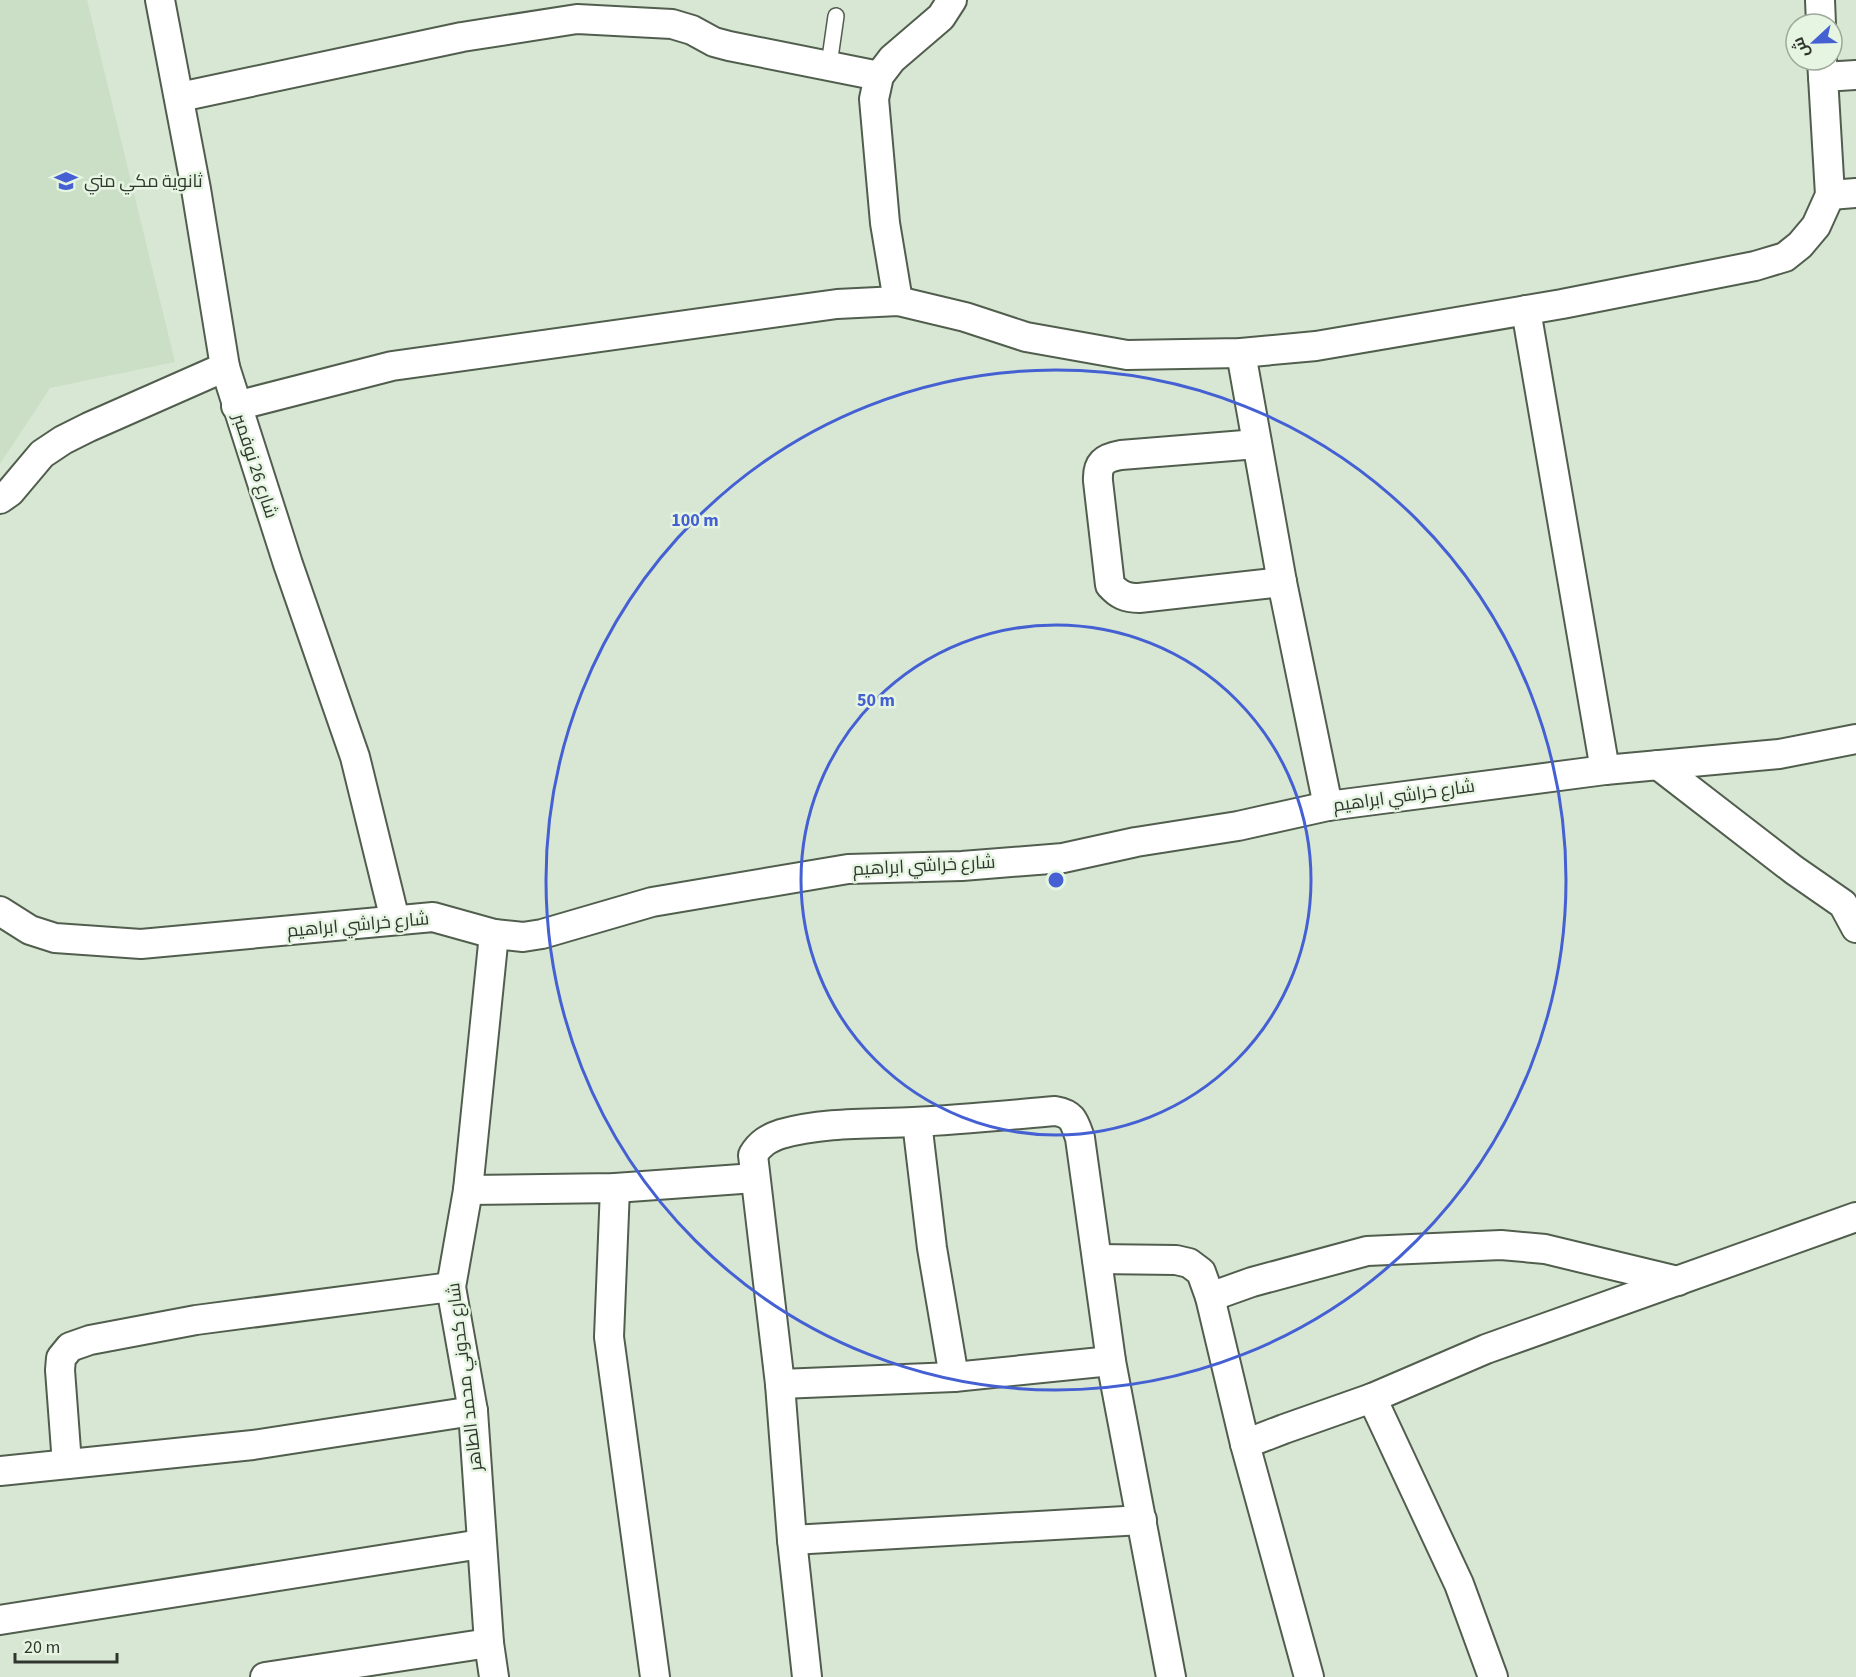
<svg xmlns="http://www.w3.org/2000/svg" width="1856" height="1677" font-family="'Source Sans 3',Cairo,sans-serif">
<rect width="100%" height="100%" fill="#d8e7d4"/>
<!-- built -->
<polygon fill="#cadfc6" points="0,0 87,0 175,362 50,388 0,464"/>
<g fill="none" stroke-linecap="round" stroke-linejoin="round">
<!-- lane casing -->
<g stroke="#515e4e" stroke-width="18">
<polyline id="lane" points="829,65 836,16"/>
</g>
<!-- street casing -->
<g stroke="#515e4e" stroke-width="32">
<g id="street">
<polyline points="160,0 196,189 225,367 288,564 355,757 395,920"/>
<polyline points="1820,0 1821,24"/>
<polyline points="1823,77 1856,75"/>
<polyline points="180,97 462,37 577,19 672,24 692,30 714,42 729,46 879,76"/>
<polyline points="1830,195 1856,193"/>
<polyline points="898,301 885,223 874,99 879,76 892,59 941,17 952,0"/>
<polyline points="1526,310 1605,770"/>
<polyline points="1241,353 1282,582 1328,806"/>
<polyline points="236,406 392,366 837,304 898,301 965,317 1026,337 1127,355 1241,353 1316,346 1562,304 1755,266 1785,257 1800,245 1816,226 1830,195 1822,60"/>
<path d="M 1257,444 L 1121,455 C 1104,458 1097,463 1098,481 L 1110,585 C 1119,595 1126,598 1139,598 L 1282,582"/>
<polyline points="0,499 10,492 42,454 63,440 89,427 225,367"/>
<polyline points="1658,765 1794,870 1843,904 1856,928"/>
<polyline points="0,911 30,930 55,938 141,944 433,917 494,934 523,937 542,934 652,902 848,869 962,866 1063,858 1136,842 1238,826 1328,806 1605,770 1779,754 1856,739"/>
<polyline points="917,1122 932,1248 954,1377"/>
<polyline points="615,1188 609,1337 655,1677"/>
<polyline points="468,1190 615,1188 755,1178"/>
<polyline points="1097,1259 1176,1260 1189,1263 1201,1272 1210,1297 1245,1444 1309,1677"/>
<polyline points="1210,1297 1252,1282 1367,1251 1501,1245 1545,1249 1678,1281"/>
<polyline points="780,1384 954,1377 1111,1361"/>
<polyline points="1372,1398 1459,1584 1493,1677"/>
<polyline points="1245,1444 1284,1429 1372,1398 1486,1349 1856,1217"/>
<polyline points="67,1464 60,1370 61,1358 70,1347 90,1340 196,1320 451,1287"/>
<polyline points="0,1471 253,1445 473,1411"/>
<polyline points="792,1540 1142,1520"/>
<polyline points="0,1620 481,1544"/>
<polyline points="265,1677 489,1643"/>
<polyline points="494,1677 489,1643 473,1411 451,1287 468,1190 494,934"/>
<path d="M 807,1677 L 792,1540 L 780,1384 L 753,1155 C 760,1143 769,1138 781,1134 C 824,1122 870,1124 913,1122 C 960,1120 1008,1115 1055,1111 C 1073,1114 1074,1121 1080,1138 L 1111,1361 L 1171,1677"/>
</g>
</g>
<!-- lane -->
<use href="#lane" stroke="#fff" stroke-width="15"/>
<!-- street -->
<use href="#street" stroke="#fff" stroke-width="28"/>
</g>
<!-- distance rings -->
<g fill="none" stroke="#4460d3" stroke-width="3">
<circle cx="1056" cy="880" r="255"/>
<circle cx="1056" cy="880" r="510"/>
</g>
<!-- icons -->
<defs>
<g id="school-bare" transform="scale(1.8)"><path d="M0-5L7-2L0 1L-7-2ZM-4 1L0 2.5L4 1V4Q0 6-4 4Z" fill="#4460d3" stroke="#e5f5e1" stroke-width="2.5" paint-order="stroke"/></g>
</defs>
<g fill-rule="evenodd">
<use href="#school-bare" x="66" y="181"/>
</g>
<g text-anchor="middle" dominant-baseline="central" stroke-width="5" stroke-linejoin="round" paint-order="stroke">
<!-- poi labels -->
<g font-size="18" fill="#30362f" stroke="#e5f5e1" text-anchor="start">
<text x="84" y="181">ثانوية مكي مني</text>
</g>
<!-- street labels -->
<g font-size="18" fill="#30362f" stroke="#e5f5e1">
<text transform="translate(255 466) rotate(72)">شارع 26 نوفمبر</text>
<text transform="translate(1404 796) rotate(-8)">شارع خراشي ابراهيم</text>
<text transform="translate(924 866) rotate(-3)">شارع خراشي ابراهيم</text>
<text transform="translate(358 925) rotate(-5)">شارع خراشي ابراهيم</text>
<text transform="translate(465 1377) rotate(-97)">شارع كدوني محمد الطاهر</text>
</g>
</g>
<circle cx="1056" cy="880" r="9" fill="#4460d3" stroke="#e5f5e1" stroke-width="3"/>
<g font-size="18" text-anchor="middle" font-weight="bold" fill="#4460d3" stroke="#e5f5e1" stroke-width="5" stroke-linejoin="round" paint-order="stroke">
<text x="695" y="526">100 m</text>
<text x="876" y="706">50 m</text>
</g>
<!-- north arrow -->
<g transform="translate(1814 42) rotate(248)"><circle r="28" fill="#e5f5e1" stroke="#9da99a" stroke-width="1.5"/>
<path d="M0-4.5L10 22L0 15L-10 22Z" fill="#4460d3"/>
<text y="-9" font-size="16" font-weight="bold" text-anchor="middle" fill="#30362f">ش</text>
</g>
<!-- scale -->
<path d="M15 1653v9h102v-9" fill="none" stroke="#30362f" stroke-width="3"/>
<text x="24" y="1653" font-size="18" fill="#30362f" stroke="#e5f5e1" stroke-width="4.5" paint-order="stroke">20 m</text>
</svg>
